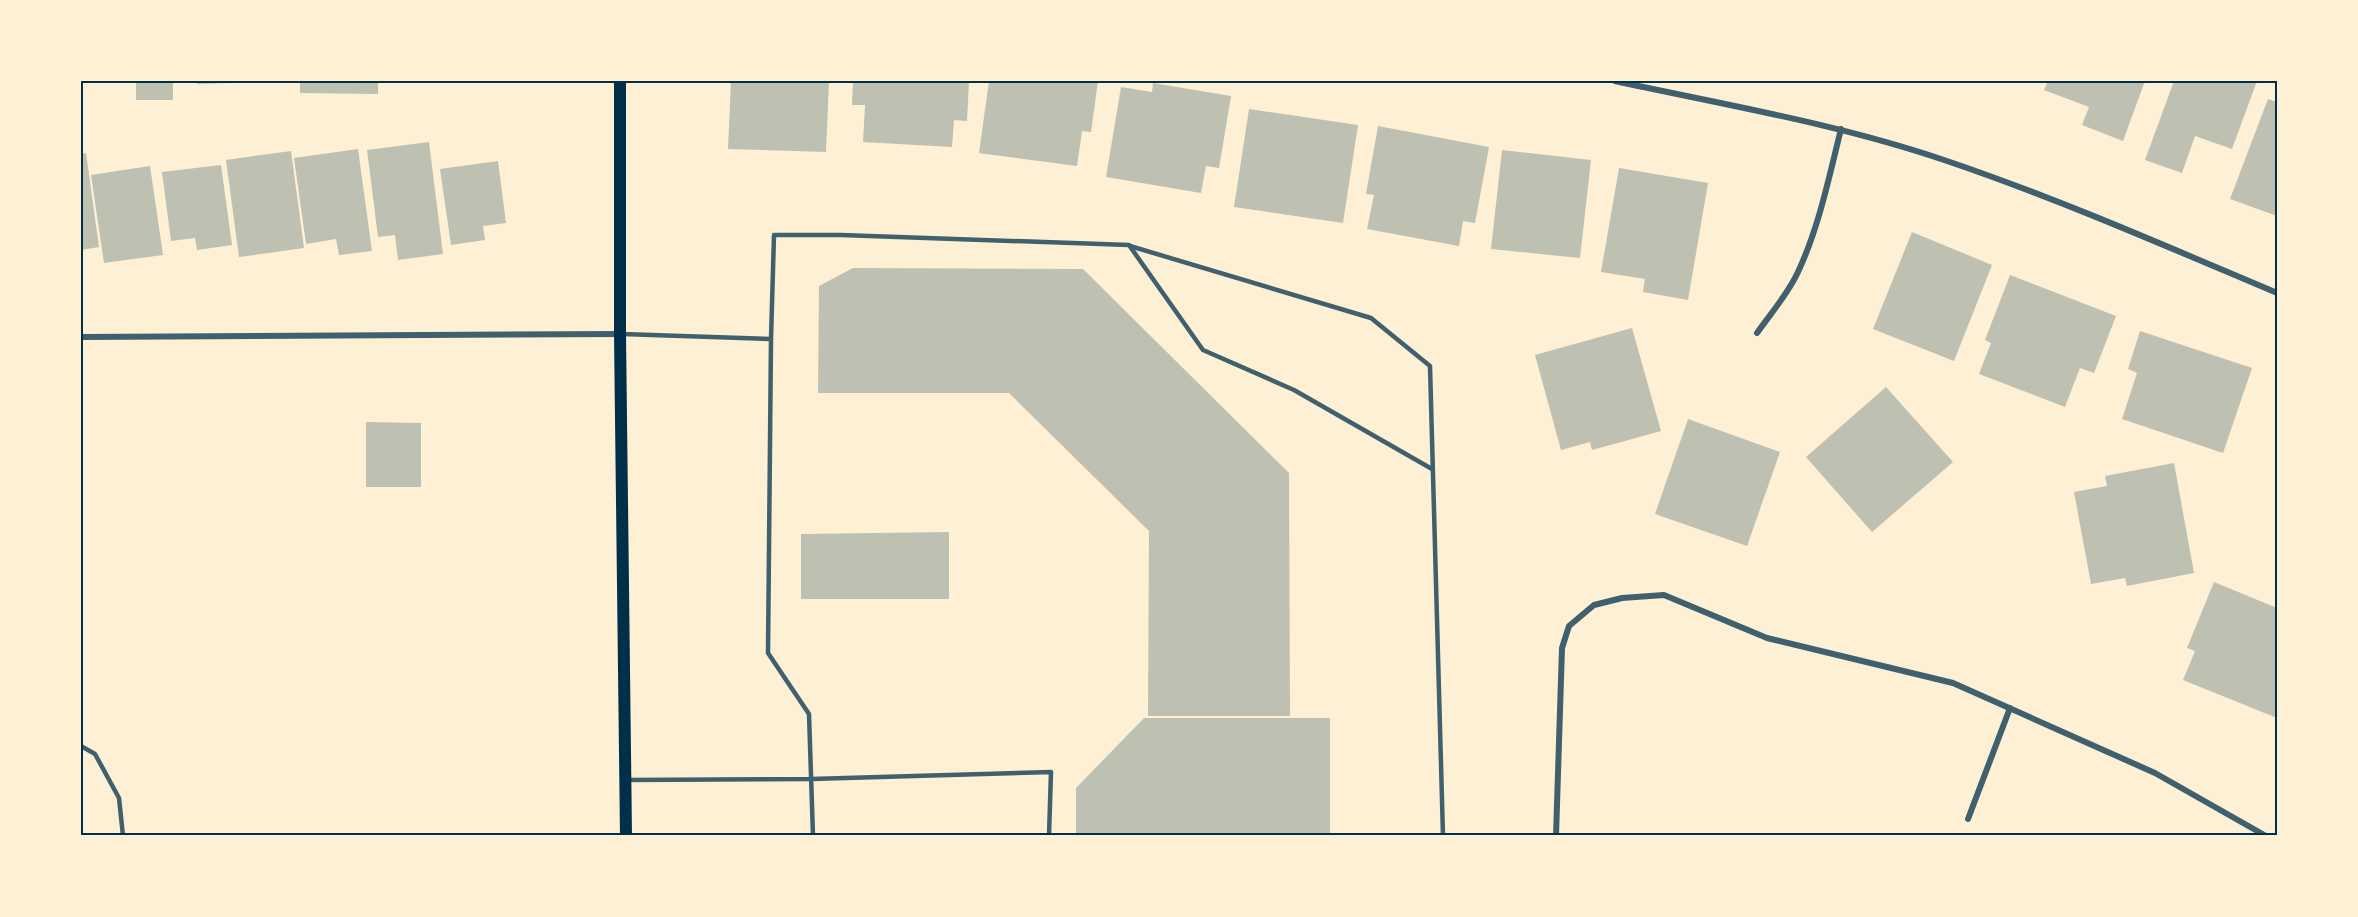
<svg xmlns="http://www.w3.org/2000/svg" width="2358" height="917" font-family="'Nunito Sans',sans-serif">
<rect width="100%" height="100%" fill="#fdf0d5"/>
<!-- building -->
<g fill="#bec0b2">
<rect x="136" y="81" width="37" height="19"/>
<polygon points="197,81 229,81 229,83 197,84"/>
<polygon points="300,81 378,81 378,94 300,93"/>
<polygon points="731,81 829,81 826,152 728,149"/>
<polygon points="853,81 969,81 967,121 954,120 952,147 863,142 865,105 852,105"/>
<polygon points="989,81 1098,81 1091,132 1082,131 1077,166 979,153"/>
<polygon points="2048,81 2145,81 2123,141 2082,125 2089,107 2044,90"/>
<polygon points="2174,81 2257,81 2232,149 2195,136 2182,173 2145,160"/>
<polygon points="1153,83 1231,96 1219,168 1206,166 1201,193 1106,177 1121,87 1152,92"/>
<polygon points="2268,99 2277,102 2277,216 2230,199"/>
<polygon points="1249,109 1358,125 1343,223 1234,207"/>
<polygon points="1378,126 1489,147 1475,223 1463,221 1459,246 1367,229 1374,195 1366,194"/>
<polygon points="429,142 443,254 398,260 395,235 378,237 367,150"/>
<polygon points="358,149 372,251 339,255 336,239 306,244 294,158"/>
<polygon points="1502,150 1591,160 1580,258 1491,249"/>
<polygon points="291,151 304,248 239,257 226,160"/>
<polygon points="86,153 99,247 81,250 81,154"/>
<polygon points="498,161 506,223 483,226 485,240 451,245 440,169"/>
<polygon points="221,165 232,245 197,250 195,238 171,241 162,172"/>
<polygon points="150,166 163,255 104,263 91,175"/>
<polygon points="1619,168 1708,183 1688,300 1643,292 1645,279 1601,272"/>
<polygon points="1912,232 1992,265 1954,361 1873,329"/>
<polygon points="853,268 1083,269 1289,473 1290,716 1148,716 1149,531 1009,393 818,393 819,286"/>
<polygon points="2010,275 2116,316 2094,373 2080,368 2065,407 1979,374 1991,343 1985,340"/>
<polygon points="1632,328 1661,431 1592,450 1590,442 1561,450 1535,355"/>
<polygon points="2140,331 2252,368 2223,453 2122,419 2137,373 2128,369"/>
<polygon points="1886,387 1953,462 1872,532 1806,457"/>
<polygon points="1688,419 1780,452 1747,546 1655,514"/>
<polygon points="366,422 421,423 421,487 366,487"/>
<polygon points="2174,463 2194,573 2127,586 2125,578 2091,584 2074,492 2107,486 2105,476"/>
<polygon points="949,532 949,599 801,599 801,534"/>
<polygon points="2214,582 2277,608 2277,718 2183,680 2195,651 2187,648"/>
<polygon points="1144,718 1330,718 1330,836 1076,836 1076,788"/>
</g>
<g fill="none" stroke-linecap="round" stroke-linejoin="round">
<!-- service -->
<g stroke="#3f606c" stroke-width="4.5">
<polyline points="1130,246 1371,318 1430,366 1443,836"/>
<polyline points="622,334 771,339 768,653 809,714 813,836"/>
<polyline points="771,339 774,235 841,235 1129,245 1203,350 1294,390 1432,469"/>
<polyline points="81,746 95,754 119,798 123,836"/>
<polyline points="626,780 811,779 1051,772 1049,836"/>
</g>
<!-- minor -->
<g stroke="#3f606c" stroke-width="6">
<path d="M 1615,81 C 1726,105 1839,124 1947,161 C 2059,199 2168,247 2277,293"/>
<path d="M 1757,333 C 1771,313 1788,294 1798,272 C 1819,227 1829,177 1841,129"/>
<polyline points="81,337 620,334"/>
<polyline points="1968,819 2010,708"/>
<polyline points="1556,836 1562,648 1569,626 1594,605 1622,598 1664,595 1767,638 1953,683 2155,773 2266,836"/>
</g>
<!-- secondary -->
<polyline stroke="#003049" stroke-width="12" points="620,81 620,334 626,836"/>
</g>
<!-- border -->
<rect width="2358" height="917" fill="none" stroke="#fdf0d5" stroke-width="165"/>
<rect x="82" y="82" width="2194" height="752" fill="none" stroke="#003049" stroke-width="2"/>
</svg>
